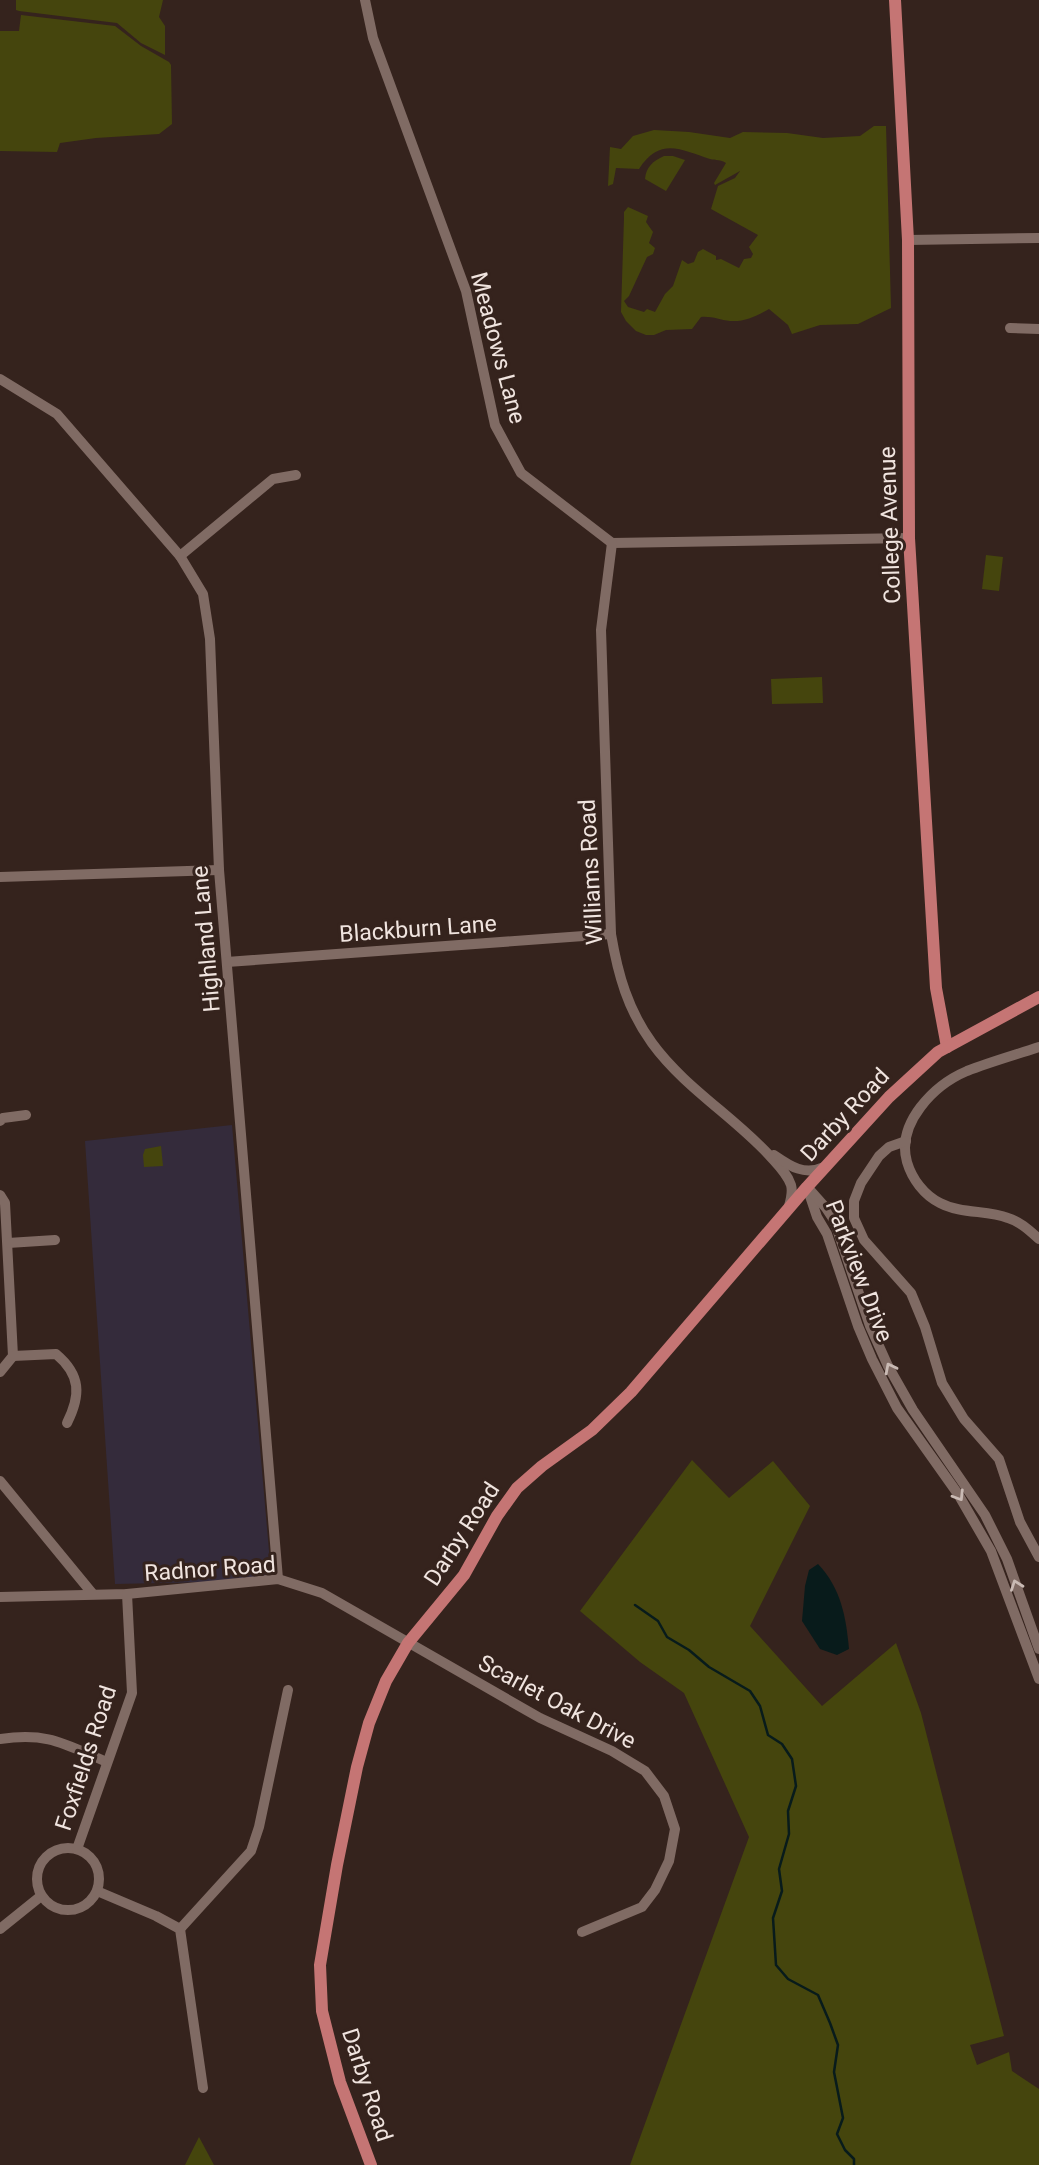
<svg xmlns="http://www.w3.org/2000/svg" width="1039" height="2165" font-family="Roboto,sans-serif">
<rect width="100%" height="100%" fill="#35231d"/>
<!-- education -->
<polygon fill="#342b3b" points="232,1125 271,1574 262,1581 115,1584 85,1141"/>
<!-- green -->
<g fill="#45450d">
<polygon points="16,0 163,0 159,17 165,26 165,55 141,43 117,23 19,11 16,10"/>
<polygon points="21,15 115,26 141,46 169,62 171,65 172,124 159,134 96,138 60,143 57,152 0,151 0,31 19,31"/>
<path d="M 874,126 L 886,126 L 891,308 L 858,324 L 820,325 L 792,334 L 788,325 L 769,309 C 756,316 745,322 730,321 C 720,320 712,316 701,317 L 692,329 L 666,330 L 654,335 L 646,335 L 636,331 L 626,321 L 621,312 L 624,218 L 624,212 L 628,207 L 648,216 L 646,222 L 653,232 L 649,243 L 655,248 L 653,254 L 647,257 L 629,296 L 624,301 L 628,307 L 644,312 L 647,309 L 655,312 L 665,294 L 673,286 L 682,260 L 688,264 L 694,262 L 698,252 L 703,249 L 716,256 L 716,260 L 721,259 L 739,268 L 744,259 L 751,258 L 753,254 L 749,247 L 758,235 L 711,209 L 718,186 L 735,178 L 740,171 L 715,185 L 714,183 L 726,163 C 720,159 717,161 710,159 C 682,150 660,136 639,169 L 616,168 L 613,184 L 608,186 L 610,147 L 621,149 L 633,136 L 654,130 L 689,132 L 730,138 L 743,132 L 787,133 L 823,138 L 860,136 Z"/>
<path d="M 664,156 L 673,156 L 685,160 L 666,191 L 645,179 C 646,167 653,161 664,156 Z"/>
<polygon points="986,555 1003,557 999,591 982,589"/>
<polygon points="822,677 823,703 772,704 771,679"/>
<polygon points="161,1146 163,1166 144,1167 143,1155 145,1149"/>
<polygon points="692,1460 729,1498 773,1461 810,1506 750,1626 822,1706 896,1643 921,1713 1004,2036 970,2045 977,2065 1009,2052 1012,2071 1039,2089 1039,2165 630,2165 749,1837 684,1693 640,1662 580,1611"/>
<polygon points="199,2137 214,2165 185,2165"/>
</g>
<!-- water -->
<path fill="#081b1b" d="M 818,1564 C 841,1588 846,1617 849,1649 L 837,1655 L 820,1649 L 802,1621 L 805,1586 L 809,1570 Z"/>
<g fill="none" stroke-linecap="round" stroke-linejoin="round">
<!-- stream -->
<polyline stroke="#081b1b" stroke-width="2.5" points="635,1605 658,1621 667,1637 689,1650 709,1667 750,1691 760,1706 768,1735 782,1744 792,1759 796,1786 788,1811 789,1834 779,1869 782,1891 773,1918 776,1965 788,1979 818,1995 830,2023 838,2045 834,2072 843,2118 837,2134 845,2150 854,2159 854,2165"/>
<!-- minor -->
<g stroke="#806b64" stroke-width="10">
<polyline points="365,0 373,38 466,291 495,425 521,473 612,543 909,538"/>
<polyline points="908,240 1039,238"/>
<polyline points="1010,328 1039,329"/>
<polyline points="0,379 57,414 180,556 203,594 210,639 219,870 278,1579"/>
<path d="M 612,543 L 601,630 L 611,934 C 618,975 628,1010 652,1043 C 684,1087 733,1116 769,1155 C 777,1164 787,1173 791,1185 C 793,1192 791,1199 789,1206"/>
<polyline points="180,556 273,479 296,475"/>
<polyline points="0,877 219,870"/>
<polyline points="227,962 611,934"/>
<path d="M 1039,1047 C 1015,1055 990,1062 967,1071 C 934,1085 896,1123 907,1162 C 912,1179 924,1195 940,1203 C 961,1214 987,1210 1008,1218 C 1021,1222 1030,1231 1039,1239"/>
<polyline points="0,1121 3,1118 26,1115"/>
<polyline points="906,1141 889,1147 879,1156 861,1183 854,1201 854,1218 864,1240 911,1293 925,1327 942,1383 964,1419 999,1459 1020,1522 1039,1557"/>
<path d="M 774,1155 C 790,1166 804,1176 824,1167"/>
<polyline points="807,1187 817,1217 827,1234 858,1326 872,1359 897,1408 958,1494 991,1551 1039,1679"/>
<polyline points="810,1190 826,1208 834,1220 870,1326 888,1366 913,1410 985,1515 1007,1559 1039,1649"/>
<polyline points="0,1195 5,1203 13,1356 0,1372"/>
<polyline points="8,1243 55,1240"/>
<path d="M 13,1356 L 56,1354 C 81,1375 81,1395 67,1423"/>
<polyline points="0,1481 92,1593"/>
<polyline points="0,1597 127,1594 278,1579 322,1593 540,1718 612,1751 645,1771 664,1796 675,1829 669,1861 655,1890 642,1907 582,1932"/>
<path d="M 0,1739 C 49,1732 64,1744 107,1762"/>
<circle cx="68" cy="1879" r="31"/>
<polyline points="77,1849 132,1693 127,1594"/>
<polyline points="97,1891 156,1916 180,1929 203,2088"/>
<polyline points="0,1929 41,1896"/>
<polyline points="180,1929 251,1851 259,1827 288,1690"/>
</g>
<!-- major -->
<g stroke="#c57574" stroke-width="12">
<polyline points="895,0 908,240 909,538 936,988 947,1047"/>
<polyline points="371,2165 340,2082 322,2011 320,1965 337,1865 357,1767 369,1723 386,1681 408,1643 464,1575 497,1516 517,1488 542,1466 592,1430 631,1392 807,1187 889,1097 938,1052 1039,997"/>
</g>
</g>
<!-- one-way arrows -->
<defs><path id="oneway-chevron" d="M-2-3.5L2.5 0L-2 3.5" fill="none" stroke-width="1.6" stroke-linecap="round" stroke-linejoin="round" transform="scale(1.75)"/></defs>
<g stroke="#c9bab4">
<use href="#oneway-chevron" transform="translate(890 1368) rotate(-117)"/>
<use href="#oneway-chevron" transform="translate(959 1496) rotate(58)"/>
<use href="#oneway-chevron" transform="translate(1016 1585) rotate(-110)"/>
</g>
<g text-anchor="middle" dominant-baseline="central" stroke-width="6" stroke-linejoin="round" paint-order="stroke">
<!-- street labels -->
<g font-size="23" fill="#f0e4df" stroke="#35231d">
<text transform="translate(498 348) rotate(75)">Meadows Lane</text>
<text transform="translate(890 525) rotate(-92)">College Avenue</text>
<text transform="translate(591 872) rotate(-93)">Williams Road</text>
<text transform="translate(418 929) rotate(-4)">Blackburn Lane</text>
<text transform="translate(206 939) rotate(-95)">Highland Lane</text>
<text transform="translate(845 1115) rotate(-47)">Darby Road</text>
<text transform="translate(859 1271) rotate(69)">Parkview Drive</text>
<text transform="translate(462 1534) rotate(-57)">Darby Road</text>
<text transform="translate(210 1569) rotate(-4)">Radnor Road</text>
<text transform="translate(557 1702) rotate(28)">Scarlet Oak Drive</text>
<text transform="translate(86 1758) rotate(-72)">Foxfields Road</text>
<text transform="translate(367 2085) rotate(72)">Darby Road</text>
</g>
</g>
</svg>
